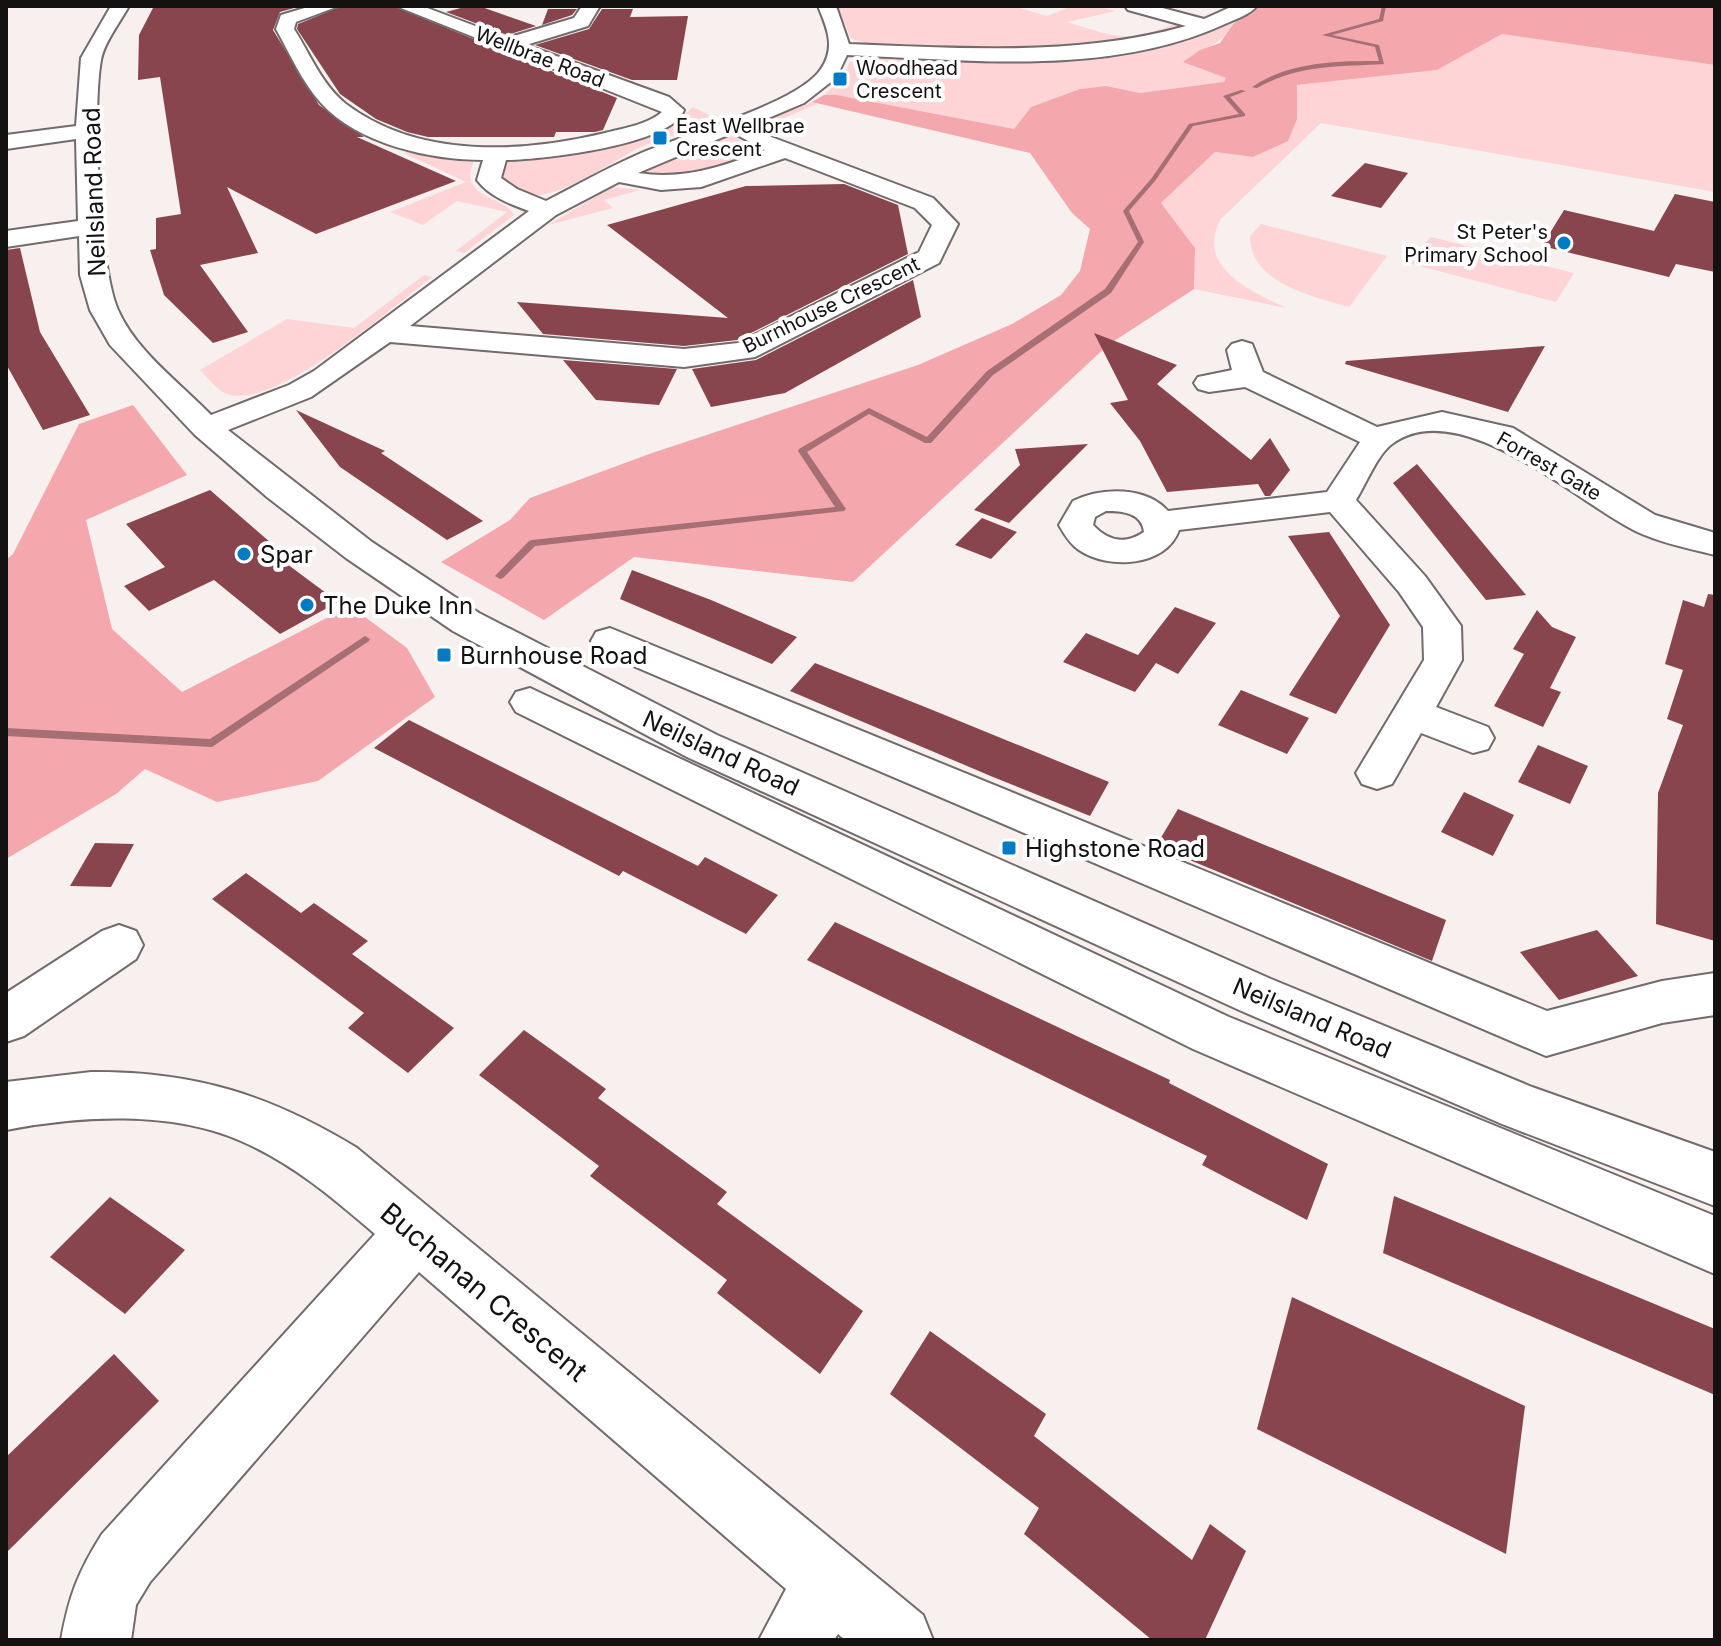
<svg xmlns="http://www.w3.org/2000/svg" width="1721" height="1646" font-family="Inter,sans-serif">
<rect width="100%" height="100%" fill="#f8efef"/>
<!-- green -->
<g fill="#fed4d6">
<path d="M 838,6 L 1013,6 L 1047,16 L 1072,6 L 1097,6 L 1116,11 L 1067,22 C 1120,38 1126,44 1180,22 L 1184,26 C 1155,50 881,60 850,37 Z"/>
<path d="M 1234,23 C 1215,52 1207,42 1184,62 L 1226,78 L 1225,82 L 1140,93 L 1106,86 L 1080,89 L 1031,107 L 1014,129 L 824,95 L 844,77 L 849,63 L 864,57 L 1164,44 Z"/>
<path d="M 1502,34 L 1715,65 L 1715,192 L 1321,123 L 1221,219 C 1195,267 1249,290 1286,308 L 1194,289 L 1195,248 L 1161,203 L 1215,152 L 1253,157 L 1297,119 L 1297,85 L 1437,70 Z"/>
<polygon points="812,102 817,104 737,138 759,150 753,157 676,180 645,174 644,171"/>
<path d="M 693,107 L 721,121 C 695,130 669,135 643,146 C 616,157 521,231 501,176 L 508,162 L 630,142 L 677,121 Z"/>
<path d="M 410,151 L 474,161 C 457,199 504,195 514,215 L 464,253 L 456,251 L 507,212 L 457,201 L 423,225 L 390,212 L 466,182 L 404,153 Z"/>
<polygon points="612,187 640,190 604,200 613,208 548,225"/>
<path d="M 1261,224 L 1387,256 L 1349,307 C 1313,296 1249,283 1250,236 Z"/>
<polygon points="1431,237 1574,273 1556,302 1408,263"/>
<path d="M 424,275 L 432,277 C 394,306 275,411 227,394 C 218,391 207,377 200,370 L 287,319 L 354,328 Z"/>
</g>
<!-- forest -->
<g fill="#f4a7ad">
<polygon points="1261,6 1715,6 1715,65 1502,34 1437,70 1297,85 1297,119 1288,141 1253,157 1215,152 1161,203 1195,248 1194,289 1108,345 853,582 634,557 544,620 441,562 510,520 530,498 652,453 918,365 1012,324 1061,295 1080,271 1090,229 1072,213 1030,153 812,102 824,95 836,95 1014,129 1031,107 1080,89 1106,86 1140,93 1224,82 1226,78 1183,62 1200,50 1220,43 1234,23"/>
<polygon points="133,405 187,475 86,520 112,629 182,692 350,606 407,648 435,697 318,781 217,802 145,769 116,794 6,859 6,560 13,554 79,424"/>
</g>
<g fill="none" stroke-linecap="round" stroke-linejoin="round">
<!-- stream -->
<g fill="#a66f74" fill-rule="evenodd">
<path d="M 1382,6 L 1386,6 L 1383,21 L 1332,35 L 1379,45 L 1384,64 C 1337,67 1300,64 1257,88 L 1252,87 C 1288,62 1336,61 1379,61 L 1375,47 L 1322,35 L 1379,19 Z"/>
<polygon points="1241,90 1246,91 1230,97 1245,114 1245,116 1193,126 1155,181 1129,211 1144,242 1111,293 993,375 931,443 925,443 869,414 807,452 846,509 844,511 535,546 503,578 500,579 495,576 529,541 532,540 835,507 798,451 799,449 869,408 927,437 987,371 1105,289 1138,242 1123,211 1151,179 1189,124 1239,114 1223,96"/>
<polygon points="365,636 370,639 369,641 212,747 6,736 6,728 210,739"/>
</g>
</g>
<!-- building -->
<g fill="#89454d">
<polygon points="154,6 301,6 280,12 273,30 319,105 364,137 357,137 456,181 316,234 227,187 258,253 200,265 248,332 213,343 164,295 150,250 156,249 156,218 181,214 160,77 138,80 139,35"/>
<polygon points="342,6 393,6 617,98 603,130 595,132 556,132 554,137 428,137 407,132 376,119 340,94 297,29 298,24"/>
<polygon points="468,6 479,6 536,26 507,35 446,12"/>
<polygon points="548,9 577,9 572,15 542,25"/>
<polygon points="602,9 633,9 630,17 688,16 677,80 632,80 535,45 589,29"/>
<polygon points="1365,163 1408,173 1381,208 1331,196"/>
<polygon points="844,184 898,205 908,254 737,340 684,346 543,334 517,302 728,318 607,225 746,186"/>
<polygon points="1675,194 1715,202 1715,272 1676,264 1669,277 1542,246 1564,210 1654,231"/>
<polygon points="20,248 40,332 90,415 43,430 6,364 6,250"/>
<polygon points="913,280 921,317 785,393 711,407 692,369 756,360"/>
<polygon points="1094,333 1177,365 1157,384 1251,460 1270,438 1290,470 1270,496 1265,496 1258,484 1167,492 1140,441 1110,403 1128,400"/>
<polygon points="1545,346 1508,412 1345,364 1346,361"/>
<polygon points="563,360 677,369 659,405 596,400"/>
<polygon points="296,410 385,451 381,453 483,521 447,540 340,467"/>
<polygon points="1088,444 1009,523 974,510 1020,465 1015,449"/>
<polygon points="1417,464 1526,595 1486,600 1393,483"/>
<polygon points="210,490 278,549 271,552 338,602 280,634 214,580 149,611 124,586 165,567 126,524"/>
<polygon points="982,518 1017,532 991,559 955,545"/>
<polygon points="1329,532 1390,625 1336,714 1289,695 1340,616 1288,536"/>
<polygon points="632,570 711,600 797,637 772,664 620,599"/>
<polygon points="1708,594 1715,595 1715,941 1656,924 1658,793 1683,725 1667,719 1683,670 1665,664 1683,600 1704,607"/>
<polygon points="1175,607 1216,623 1178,674 1156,663 1135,692 1063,662 1086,633 1138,655"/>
<polygon points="1537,610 1552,627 1576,637 1550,688 1561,692 1543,727 1494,706 1524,654 1513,649"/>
<polygon points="815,663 930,709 1109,782 1090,816 993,777 790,691"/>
<polygon points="1241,690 1309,718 1287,754 1218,725"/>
<polygon points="409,720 698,866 705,857 778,895 746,934 623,871 619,876 374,748"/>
<polygon points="1538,745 1588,766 1570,804 1518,782"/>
<polygon points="1464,792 1514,815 1493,856 1441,832"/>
<polygon points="1178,809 1446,920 1432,961 1156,846"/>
<polygon points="95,843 134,844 111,887 70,886"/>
<polygon points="246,873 301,913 314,903 368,941 352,954 454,1028 408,1073 348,1028 364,1013 212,899"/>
<polygon points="835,922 1170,1080 1169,1083 1328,1164 1307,1220 1202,1165 1207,1156 807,960"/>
<polygon points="1597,930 1638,976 1559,1000 1520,952"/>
<polygon points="524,1030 606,1089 598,1098 727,1192 717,1204 863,1311 820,1374 717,1293 727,1280 590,1176 599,1166 479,1075"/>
<polygon points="1394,1196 1715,1329 1715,1395 1383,1253"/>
<polygon points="110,1197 185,1250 125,1314 50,1257"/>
<polygon points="1292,1297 1525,1406 1506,1554 1257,1429"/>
<polygon points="930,1331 1046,1414 1034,1436 1192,1560 1210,1524 1246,1551 1205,1640 1152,1640 1024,1534 1039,1508 890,1394"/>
<polygon points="114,1354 159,1401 6,1553 6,1457"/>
</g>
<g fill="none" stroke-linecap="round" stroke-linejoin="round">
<!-- minor casing -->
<g stroke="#726b6b" stroke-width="4">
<g id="minor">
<path d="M 111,6 L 129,6 C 120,22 104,43 101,60 C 92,109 99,267 118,310 C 136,351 180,383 211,415 L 289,385 L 314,371 L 529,211 C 510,204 490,197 477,180 L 483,160 C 430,160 358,144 321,103 C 302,82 290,54 276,29 L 281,15 L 311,6 L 339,6 L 296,22 L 294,29 C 310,54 322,85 346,104 C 419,159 522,153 605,133 C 624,128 647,125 662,112 L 396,6 L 422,6 L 507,38 L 574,18 L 582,6 L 600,6 L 588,26 L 526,45 L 669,97 L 684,110 C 673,145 540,160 506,160 L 501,178 L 517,189 L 546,201 C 577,185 607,168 639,154 C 681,135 798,104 821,69 C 836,47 827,28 818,6 L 836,6 L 849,44 C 962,48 1076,57 1186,26 L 1128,10 L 1125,6 L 1155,6 L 1204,19 L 1233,6 L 1257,6 C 1249,15 1236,19 1225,24 C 1110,77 970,60 847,55 L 836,78 L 804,103 L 638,173 C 684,180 722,167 765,150 L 739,136 L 750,129 L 933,198 L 958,224 L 939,263 L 755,357 L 684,367 L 390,342 L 311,397 L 228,430 L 372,542 L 479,613 L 717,735 L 1271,979 L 1532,1087 L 1715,1152 L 1715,1206 L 1502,1124 L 1237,1009 L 687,757 L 453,631 L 346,558 L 267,497 L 195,435 L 110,345 L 90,310 L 80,275 L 79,236 L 6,247 L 6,231 L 78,221 L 76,139 L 6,149 L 6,135 L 76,126 L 81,58 ZM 785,158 L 915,208 L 932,225 L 919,252 L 738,343 L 684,349 L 410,326 L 556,215 L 619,182 L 661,190 L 701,187 Z"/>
<path d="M 1242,341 L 1252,344 L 1263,372 L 1377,427 L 1442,412 L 1513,428 L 1655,515 L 1715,533 L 1715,555 C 1687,548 1652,541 1628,527 C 1571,496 1457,395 1392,444 C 1377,455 1366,484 1356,500 L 1425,576 L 1461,626 L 1462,660 L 1436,707 L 1488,727 L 1494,738 L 1488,749 L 1473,753 L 1421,733 L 1392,784 L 1377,789 L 1362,784 L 1356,773 L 1424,660 L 1423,627 L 1399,592 L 1330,512 L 1179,530 C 1166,567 1108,570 1079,550 C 1070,544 1064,534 1059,525 L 1073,501 C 1101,487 1146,486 1168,511 L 1327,492 L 1360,442 L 1245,387 L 1209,392 L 1198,389 L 1194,383 L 1198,377 L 1232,370 L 1227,350 L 1232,344 ZM 1106,511 C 1123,511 1142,513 1144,532 C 1125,545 1108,541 1093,525 L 1095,517 Z"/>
<polygon points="610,628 1547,1011 1662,981 1715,973 1715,1015 1662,1023 1546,1056 596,650 591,641 596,632"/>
<polygon points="530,688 1229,1017 1715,1216 1715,1274 1193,1049 516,712 510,702 516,692"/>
<polygon points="119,925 136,931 143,945 136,959 24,1036 6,1042 6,993 102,931"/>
<path d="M 91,1072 C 194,1071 270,1095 357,1148 L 923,1615 L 933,1640 L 845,1640 L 838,1634 L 834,1640 L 759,1640 L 786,1589 L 419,1272 L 150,1582 L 136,1605 L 131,1640 L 61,1640 C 69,1596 78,1572 102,1534 L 375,1234 C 333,1198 292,1163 241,1141 C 170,1110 79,1116 6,1130 L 6,1082 Z"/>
</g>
</g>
<!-- minor -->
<use href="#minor" fill="#fff" fill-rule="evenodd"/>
</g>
<!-- markers -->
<g fill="#007bc4" stroke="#fff" stroke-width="3">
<rect x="832" y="71" width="16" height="16" rx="4"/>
<rect x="652" y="130" width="16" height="16" rx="4"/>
<circle cx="1564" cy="243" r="8"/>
<circle cx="244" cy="554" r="8"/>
<circle cx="307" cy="605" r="8"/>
<rect x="436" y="647" width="16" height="16" rx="4"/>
<rect x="1001" y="840" width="16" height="16" rx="4"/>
</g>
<g text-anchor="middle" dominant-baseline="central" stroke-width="8" stroke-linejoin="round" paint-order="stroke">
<!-- far-street labels -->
<g font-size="20" fill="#141111" stroke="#fff">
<text transform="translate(540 57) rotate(21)">Wellbrae Road</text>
<text transform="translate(831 305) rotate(-26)">Burnhouse Crescent</text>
<text transform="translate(1549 466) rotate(30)">Forrest Gate</text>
</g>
<!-- far-poi labels -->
<g font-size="20" fill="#141111" stroke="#fff" text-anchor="start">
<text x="856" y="68">Woodhead<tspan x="856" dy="23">Crescent</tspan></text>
<text x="676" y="126">East Wellbrae<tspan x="676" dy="23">Crescent</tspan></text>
<text x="1548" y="232" text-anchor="end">St Peter's<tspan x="1548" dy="23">Primary School</tspan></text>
</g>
<!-- street labels -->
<g font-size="24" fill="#141111" stroke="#fff">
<text transform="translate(94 192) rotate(-92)">Neilsland Road</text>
<text transform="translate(721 753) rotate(25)">Neilsland Road</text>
<text transform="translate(1312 1018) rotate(23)">Neilsland Road</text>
</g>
<!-- poi labels -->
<g font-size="24" fill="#141111" stroke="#fff" text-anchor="start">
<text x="260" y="554">Spar</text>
<text x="323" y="605">The Duke Inn</text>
<text x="460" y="655">Burnhouse Road</text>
<text x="1025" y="848">Highstone Road</text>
</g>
<!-- near-street labels -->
<g font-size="28" fill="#141111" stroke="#fff">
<text transform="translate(484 1292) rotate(40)">Buchanan Crescent</text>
</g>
</g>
<!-- border -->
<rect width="1721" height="1646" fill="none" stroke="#141111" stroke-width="16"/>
</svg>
